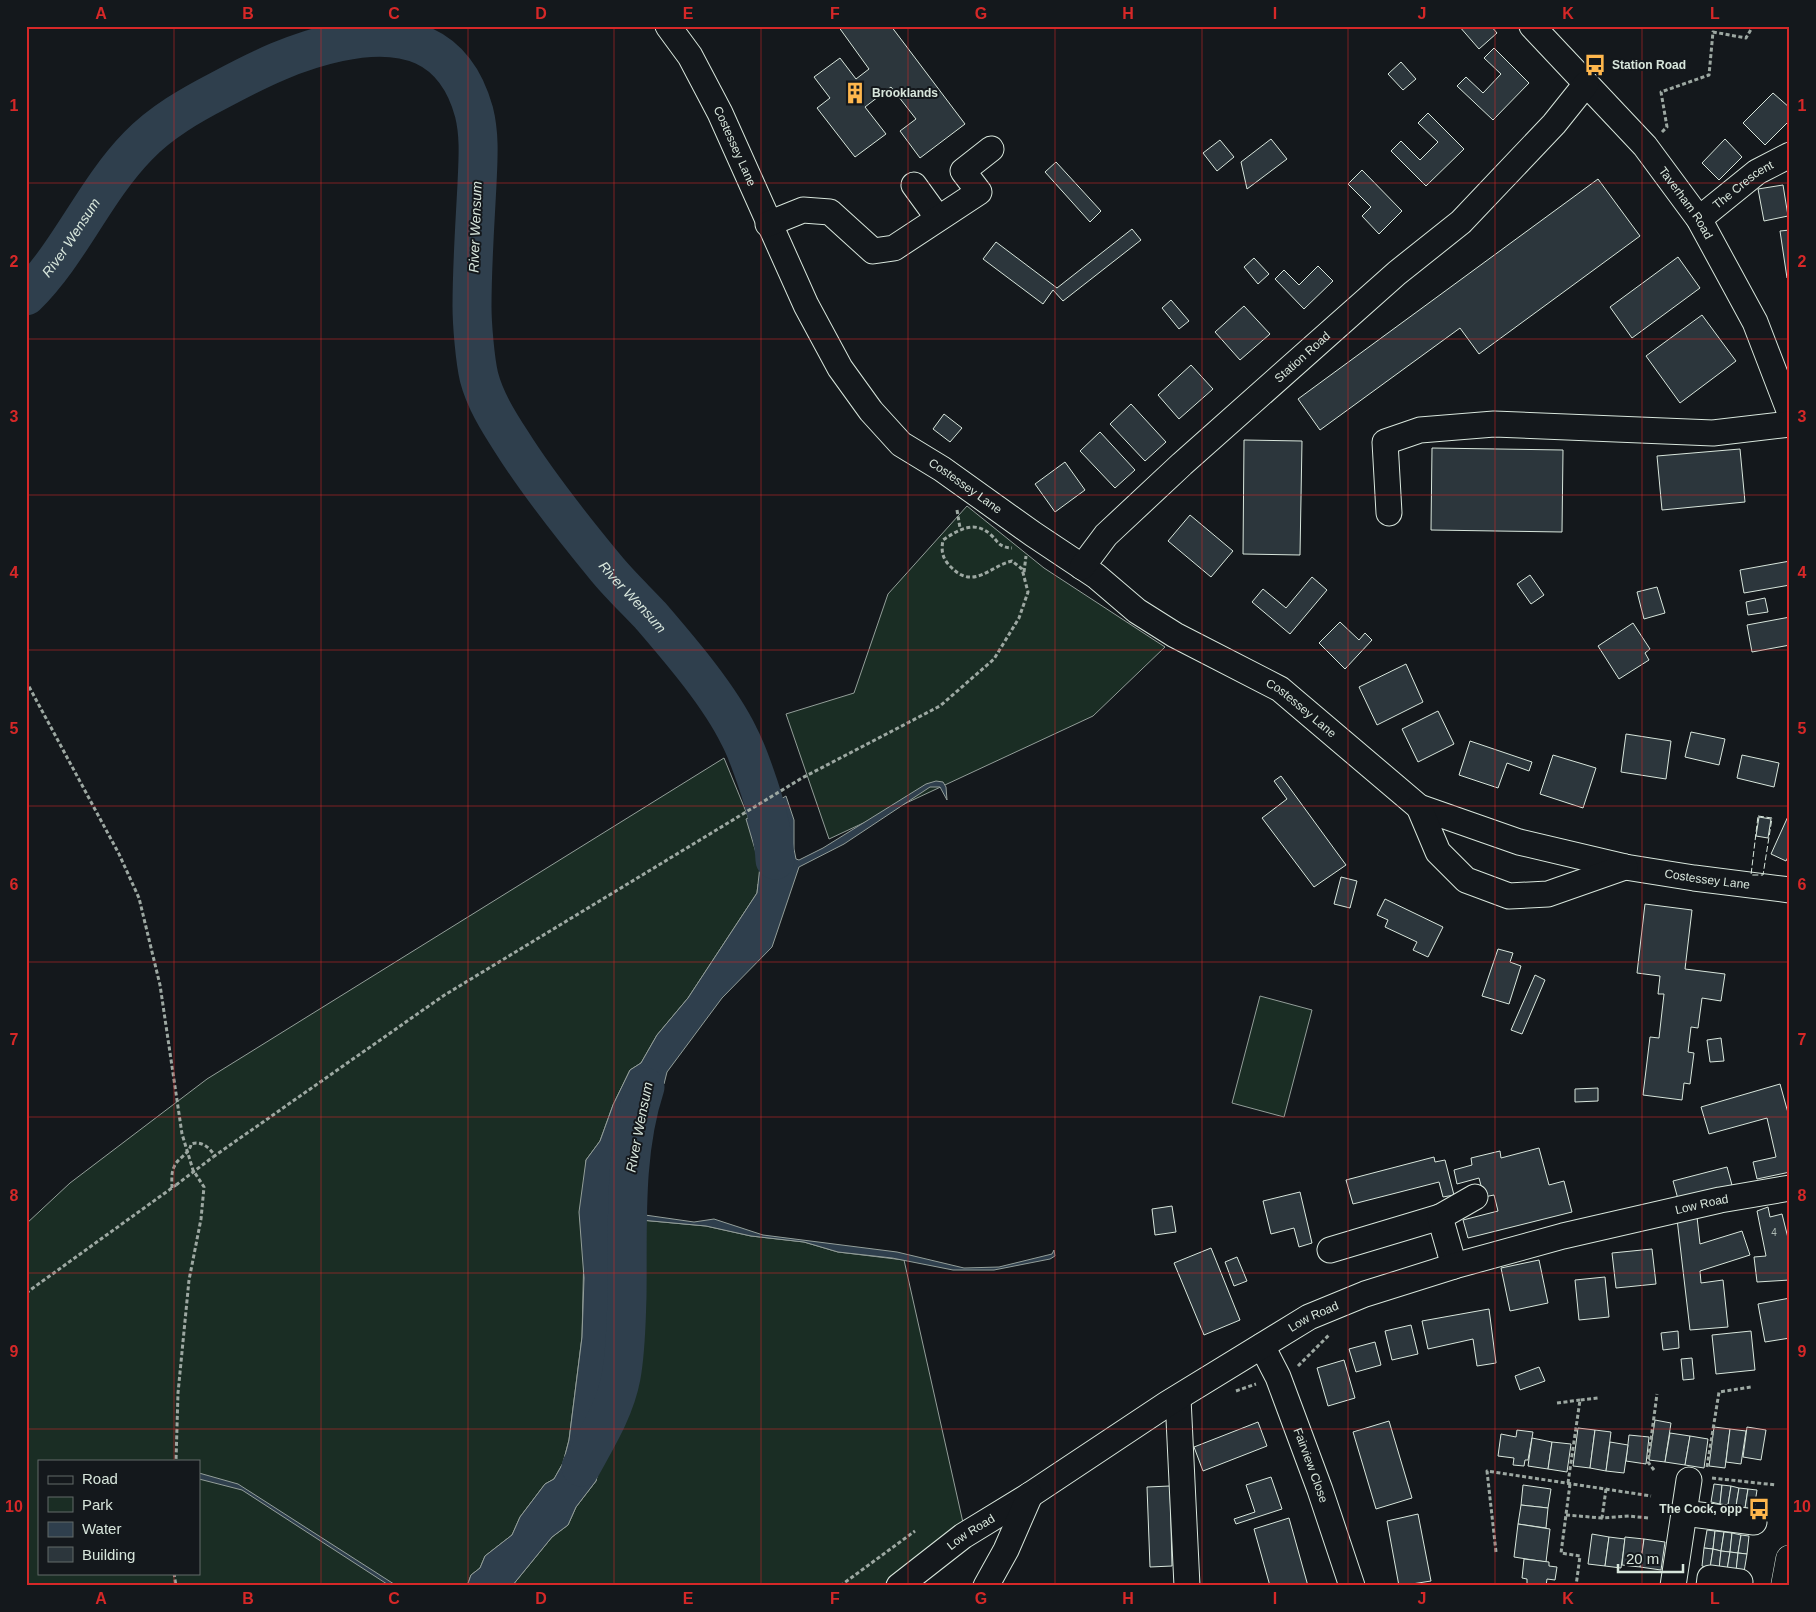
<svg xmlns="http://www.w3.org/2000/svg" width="1816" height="1612" font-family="Arial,sans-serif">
<rect width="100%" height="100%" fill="#14181c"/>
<!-- green -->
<g fill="#1a2d24" stroke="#939e99" fill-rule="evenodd">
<polygon points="967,506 1044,568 1165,647 1093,716 829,839 786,714 854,693 888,594"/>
<path d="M 724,758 L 772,875 L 758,884 L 757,893 L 688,998 L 657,1035 L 641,1063 L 630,1070 L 613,1105 L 600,1141 L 586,1160 L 582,1337 L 569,1440 L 563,1463 L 554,1479 L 545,1484 L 520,1517 L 512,1535 L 485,1556 L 480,1568 L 471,1575 L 467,1586 L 26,1586 L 26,1224 L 70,1183 L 207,1079 ZM 39,1461 L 199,1461 L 199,1573 L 39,1573 Z"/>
<polygon points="1260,996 1312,1010 1284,1117 1232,1103"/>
<polygon points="619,1218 706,1226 751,1236 804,1242 838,1252 904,1260 964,1527 885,1586 512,1586 552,1537 568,1525 576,1507 596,1481 605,1438 604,1432 608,1411 618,1371 619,1358 615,1337 617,1325 612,1308 615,1299 614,1248"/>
</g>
<!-- water -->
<g fill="#2f3f4d" stroke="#939e99">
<polygon points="936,781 943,782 946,787 947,800 940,787 930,787 844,844 799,867 772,947 722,998 667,1072 664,1084 656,1091 640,1129 629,1147 624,1166 620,1170 615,1198 616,1209 623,1216 638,1214 694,1222 714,1219 763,1235 897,1252 964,1268 999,1267 1052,1254 1054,1250 1055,1256 1050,1259 994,1270 953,1270 892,1258 838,1252 804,1242 751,1236 706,1226 619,1218 614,1248 615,1299 612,1308 617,1325 615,1337 619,1358 618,1371 608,1411 604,1432 605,1438 596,1481 576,1507 568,1525 552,1537 512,1586 467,1586 471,1575 480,1568 485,1556 512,1535 520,1517 545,1484 554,1479 563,1463 569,1440 582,1337 584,1278 579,1212 586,1160 600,1141 613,1105 630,1070 641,1063 657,1035 688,998 757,893 760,866 746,819 786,796 794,820 794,849 796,859 799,860 823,848 926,784"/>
<polygon points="199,1473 238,1484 397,1586 390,1586 242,1490 199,1479"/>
</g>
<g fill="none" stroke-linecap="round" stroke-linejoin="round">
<!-- stream -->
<polyline stroke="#2f3f4d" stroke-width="6" points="422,45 431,26"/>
<!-- river -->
<g stroke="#2f3f4d" stroke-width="39">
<path id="s1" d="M 26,296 C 70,253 94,191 138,146 C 161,122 191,105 220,90 C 259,69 296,51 339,42 C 404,28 455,43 474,112 C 480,136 478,160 477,184 C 475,224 472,265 472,306 C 472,324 475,360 479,377 C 485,400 498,421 511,441 C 538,484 573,528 606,568 C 619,584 635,599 650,615 C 680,650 719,695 739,736 C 748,753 754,772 760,790 C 767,812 774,836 775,860"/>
<path d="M 581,1467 C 597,1438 615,1409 621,1377 C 626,1350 626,1324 627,1297 C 628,1228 623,1154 645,1087"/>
</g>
</g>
<!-- building -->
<g fill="#2c363c" stroke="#d8e6dc">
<polygon points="838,26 891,26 965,124 920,158 900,131 916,119 891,87 865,107 886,134 855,157 817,108 830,98 814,77 840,58 856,79 869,69"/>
<polygon points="1459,26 1491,26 1497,33 1479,49"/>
<polygon points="1494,48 1529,83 1493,120 1457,86 1466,77 1483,93 1501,74 1484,58"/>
<polygon points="1401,62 1416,79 1403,90 1388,74"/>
<polygon points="1773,93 1790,108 1790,120 1765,145 1743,123"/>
<polygon points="1428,113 1464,149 1426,186 1391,151 1401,141 1420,160 1438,142 1418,123"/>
<polygon points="1271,139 1287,159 1247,189 1241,162"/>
<polygon points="1725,139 1742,157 1719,180 1702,163"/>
<polygon points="1220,140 1234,157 1217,171 1203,153"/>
<polygon points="1056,162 1101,211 1090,222 1045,172"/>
<polygon points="1362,170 1402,211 1379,234 1362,216 1371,207 1348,184"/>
<polygon points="1598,179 1640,236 1479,354 1460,328 1320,430 1298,399"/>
<polygon points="1783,185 1788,216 1764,221 1758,189"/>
<polygon points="1132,229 1141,240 1063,301 1053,290 1043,304 983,259 996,242 1057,288"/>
<polygon points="1790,230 1790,278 1787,278 1780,231"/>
<polygon points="1678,257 1700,288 1632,338 1610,307"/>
<polygon points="1254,258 1269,274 1258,284 1244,267"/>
<polygon points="1318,266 1333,281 1304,309 1275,279 1284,270 1299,285"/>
<polygon points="1171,300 1189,321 1179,329 1162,308"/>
<polygon points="1244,306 1270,334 1240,360 1215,332"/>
<polygon points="1702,315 1736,361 1680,403 1646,356"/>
<polygon points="1191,365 1213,389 1179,419 1158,395"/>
<polygon points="1131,404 1166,442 1145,461 1110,424"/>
<polygon points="944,414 962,428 950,442 933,429"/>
<polygon points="1100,432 1135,470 1115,488 1080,451"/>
<polygon points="1244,440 1302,441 1300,555 1243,554"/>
<polygon points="1432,448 1563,450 1562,532 1431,530"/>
<polygon points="1740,449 1745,502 1662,510 1657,456"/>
<polygon points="1065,462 1085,490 1055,512 1035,484"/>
<polygon points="1190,515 1233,551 1211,577 1168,541"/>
<polygon points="1790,561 1790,585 1744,593 1740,570"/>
<polygon points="1530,575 1544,595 1531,604 1517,584"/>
<polygon points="1312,577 1327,590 1290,634 1252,602 1263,589 1286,608"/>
<polygon points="1657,587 1665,613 1644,619 1637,592"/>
<polygon points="1765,598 1768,612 1748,615 1746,602"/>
<polygon points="1790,617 1790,645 1752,652 1747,625"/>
<polygon points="1340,622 1359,640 1365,633 1372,640 1345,669 1319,643"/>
<polygon points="1633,623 1650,649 1645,653 1649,660 1619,679 1598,646"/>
<polygon points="1406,664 1423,702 1377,725 1359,687"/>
<polygon points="1438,711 1454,744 1418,762 1402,729"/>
<polygon points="1691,732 1725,739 1719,765 1685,757"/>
<polygon points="1626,734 1671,741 1666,779 1621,772"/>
<polygon points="1470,741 1532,762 1529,771 1507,763 1498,788 1459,775"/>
<polygon points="1553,755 1596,768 1583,808 1540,794"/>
<polygon points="1742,755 1779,763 1774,787 1737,778"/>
<polygon points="1281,776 1346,865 1314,887 1262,818 1287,799 1274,781"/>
<polygon points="1790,812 1790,857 1788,857 1786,861 1771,854"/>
<polygon points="1759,817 1771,819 1768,838 1756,836"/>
<polygon points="1341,877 1357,881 1350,908 1334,904"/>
<polygon points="1385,899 1443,927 1428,957 1413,950 1417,942 1385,927 1388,920 1377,915"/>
<polygon points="1645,904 1692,910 1685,969 1725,974 1721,1001 1702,998 1698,1028 1691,1027 1688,1052 1694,1053 1690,1084 1684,1083 1682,1100 1643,1095 1650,1037 1659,1038 1664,994 1658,994 1660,976 1637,973"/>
<polygon points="1498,949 1513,953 1510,962 1521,966 1509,1004 1482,996"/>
<polygon points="1535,975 1545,980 1522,1034 1511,1030"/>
<polygon points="1721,1038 1724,1061 1710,1062 1707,1040"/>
<polygon points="1780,1084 1790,1120 1790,1172 1757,1179 1753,1162 1776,1157 1767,1118 1709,1134 1701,1107"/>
<polygon points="1598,1088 1598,1101 1575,1102 1575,1089"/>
<polygon points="1539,1148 1549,1185 1564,1181 1572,1212 1468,1238 1463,1220 1498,1211 1494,1195 1484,1197 1479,1178 1457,1184 1454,1170 1472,1165 1471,1158 1500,1151 1501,1158"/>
<polygon points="1434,1157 1435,1162 1445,1160 1454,1195 1443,1197 1439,1182 1353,1204 1346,1180"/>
<polygon points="1727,1167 1732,1185 1678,1199 1673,1181"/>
<polygon points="1300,1192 1312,1243 1299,1247 1294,1228 1271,1234 1263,1201"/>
<polygon points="1172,1206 1176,1232 1155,1235 1152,1209"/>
<polygon points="1768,1207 1770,1217 1782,1214 1790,1246 1790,1280 1757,1282 1754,1257 1766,1256 1757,1211"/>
<polygon points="1697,1217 1700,1244 1742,1231 1750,1255 1700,1271 1701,1283 1723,1280 1728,1327 1690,1330 1677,1219"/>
<polygon points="1211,1248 1240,1320 1204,1335 1174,1263"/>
<polygon points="1652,1249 1656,1284 1616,1288 1612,1253"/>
<polygon points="1237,1257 1247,1281 1234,1286 1225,1262"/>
<polygon points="1539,1260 1548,1303 1510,1311 1501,1268"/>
<polygon points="1605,1277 1609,1317 1579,1320 1575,1280"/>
<polygon points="1790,1298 1790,1338 1765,1342 1758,1304"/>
<polygon points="1489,1309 1496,1363 1477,1366 1473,1339 1428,1349 1422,1321"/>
<polygon points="1411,1325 1418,1354 1392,1360 1385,1331"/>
<polygon points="1678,1331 1679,1348 1663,1350 1661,1333"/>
<polygon points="1751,1331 1755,1370 1716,1374 1712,1335"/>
<polygon points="1375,1342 1381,1365 1356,1372 1349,1349"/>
<polygon points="1692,1358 1694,1379 1683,1380 1681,1359"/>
<polygon points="1344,1360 1355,1398 1328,1406 1317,1368"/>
<polygon points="1539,1367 1545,1381 1520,1390 1515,1376"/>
<polygon points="1655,1420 1671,1423 1665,1462 1649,1460"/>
<polygon points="1389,1421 1412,1498 1376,1509 1353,1432"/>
<polygon points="1258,1422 1267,1446 1203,1471 1194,1447"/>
<polygon points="1714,1427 1730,1429 1725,1468 1709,1466"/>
<polygon points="1747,1427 1766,1430 1761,1460 1743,1457"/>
<polygon points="1578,1428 1595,1430 1590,1468 1573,1466"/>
<polygon points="1730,1429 1746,1431 1741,1464 1726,1462"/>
<polygon points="1517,1430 1533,1432 1528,1460 1525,1460 1524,1466 1513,1465 1514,1458 1498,1456 1501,1434 1516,1437"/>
<polygon points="1595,1430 1611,1432 1606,1471 1590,1468"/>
<polygon points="1670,1433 1690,1436 1685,1465 1665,1462"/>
<polygon points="1629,1435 1649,1437 1646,1464 1626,1461"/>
<polygon points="1690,1436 1708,1439 1704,1468 1685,1465"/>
<polygon points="1532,1438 1552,1442 1548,1469 1528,1466"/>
<polygon points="1552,1442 1571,1444 1567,1472 1548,1469"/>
<polygon points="1610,1442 1628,1445 1624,1473 1606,1471"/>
<polygon points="1271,1477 1282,1509 1236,1524 1234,1519 1255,1512 1246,1485"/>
<polygon points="1714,1484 1722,1485 1720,1504 1711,1502"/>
<polygon points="1523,1485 1551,1489 1548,1508 1521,1505"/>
<polygon points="1722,1485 1731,1486 1728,1505 1720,1504"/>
<polygon points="1170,1486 1172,1566 1150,1567 1147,1487"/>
<polygon points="1731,1486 1739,1488 1736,1506 1728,1505"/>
<polygon points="1739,1488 1748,1489 1745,1508 1736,1506"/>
<polygon points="1748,1489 1757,1490 1754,1509 1745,1508"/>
<polygon points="1521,1505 1548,1508 1546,1528 1518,1524"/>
<polygon points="1418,1514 1431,1581 1399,1586 1387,1521"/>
<polygon points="1289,1518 1308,1586 1270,1586 1254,1529"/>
<polygon points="1518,1524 1550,1529 1546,1562 1514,1557"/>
<polygon points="1707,1530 1715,1531 1713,1549 1704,1548"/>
<polygon points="1715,1531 1724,1532 1721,1551 1713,1549"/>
<polygon points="1724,1532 1732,1533 1730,1552 1721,1551"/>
<polygon points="1732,1533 1741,1535 1738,1553 1730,1552"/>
<polygon points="1592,1534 1609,1537 1605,1566 1588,1564"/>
<polygon points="1741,1535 1749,1536 1747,1554 1738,1553"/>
<polygon points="1609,1537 1625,1539 1621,1568 1605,1566"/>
<polygon points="1625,1537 1644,1539 1640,1567 1622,1565"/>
<polygon points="1644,1539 1665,1542 1661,1570 1640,1567"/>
<polygon points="1704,1548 1713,1549 1710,1568 1702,1566"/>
<polygon points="1713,1549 1721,1551 1719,1569 1710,1568"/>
<polygon points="1721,1551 1730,1552 1727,1570 1719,1569"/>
<polygon points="1730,1552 1738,1553 1736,1571 1727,1570"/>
<polygon points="1738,1553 1747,1554 1744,1572 1736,1571"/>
<polygon points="1524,1559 1549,1562 1549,1566 1557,1567 1555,1580 1547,1579 1546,1586 1527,1586 1527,1579 1522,1578"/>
</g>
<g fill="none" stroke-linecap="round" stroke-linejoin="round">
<!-- minor casing -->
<g stroke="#d8e6dc" stroke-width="27">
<g id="minor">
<path id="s2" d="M 668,26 L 690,56 L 720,113 L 806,305 L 840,368 L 871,411 L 901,444 L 942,469 L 1033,534 L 1096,576 L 1137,611 L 1175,635 L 1280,689 L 1419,807 L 1519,842 L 1625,867 L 1694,878 L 1790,890"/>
<path id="s3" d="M 1532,26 L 1645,146 L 1699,219 L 1755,322 L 1790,413"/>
<polyline points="914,185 938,218"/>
<path id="s4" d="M 1699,219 L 1757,172 L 1790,155"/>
<polyline points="768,224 803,210 830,212 873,251 894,248 979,192 963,171 991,149"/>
<polyline points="1389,513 1385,442 1420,430 1494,424 1713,433 1790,424"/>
<path id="s5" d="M 1082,567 L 1106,535 L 1182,464 L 1397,273 L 1461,222 L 1554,124 L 1586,84"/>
<polyline points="1419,807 1438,852 1466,880 1509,896 1548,894 1625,867"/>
<polyline points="1330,1250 1440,1217"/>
<polyline points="1454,1266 1440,1217 1475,1197"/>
<path id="s6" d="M 1262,1346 L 1278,1377 L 1320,1490 L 1352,1586"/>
<polyline points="1178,1398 1187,1586"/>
<polyline points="1684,1513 1754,1522"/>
<path id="s7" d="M 899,1586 L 963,1536 L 1030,1495 L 1167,1404 L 1309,1317 L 1365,1294 L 1454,1266 L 1563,1236 L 1720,1200 L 1790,1188"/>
<polyline points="986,1586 1006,1550 1030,1495"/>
<polyline points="1673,1586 1689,1480"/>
<polyline points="1709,1586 1710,1578 1740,1582"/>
</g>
</g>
<!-- major casing -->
<g stroke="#d8e6dc" stroke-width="29">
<polyline id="major" points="1785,1586 1790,1559"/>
</g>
<!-- path -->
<g stroke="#9da8a2" stroke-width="3" stroke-dasharray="4 2.5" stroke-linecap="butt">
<polyline points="1662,132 1667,127 1661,92 1709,75 1713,32 1746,38 1753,26"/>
<polyline points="957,510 960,528"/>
<polyline points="1024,572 1026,556"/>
<polyline points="26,681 119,854 139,898 160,985 182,1134 193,1170 204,1187 201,1219 189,1280 178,1393 176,1461"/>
<path d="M 213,1157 L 443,996 L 802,778 L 940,706 L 994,659 L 1019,618 L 1028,592 L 1022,569 L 1012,561 C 990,566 974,590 952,568 C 942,559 941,551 943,540 C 958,530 974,520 990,534 C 999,542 998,547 1012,548"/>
<path d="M 172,1188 C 172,1181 171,1174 174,1167 C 177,1158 190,1154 191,1144 C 201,1140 210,1148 215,1156"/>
<polyline points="26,1293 176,1185"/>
<polyline points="1298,1366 1329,1335"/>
<polyline points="1236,1391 1256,1384"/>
<polyline points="1557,1403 1580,1400"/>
<polyline points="1707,1467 1719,1392 1751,1387"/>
<polyline points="1654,1470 1648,1462 1657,1394"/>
<polyline points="1712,1478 1776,1485"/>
<polyline points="1568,1483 1580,1400 1598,1398"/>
<polyline points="1570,1484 1561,1553 1580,1556 1576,1586"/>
<polyline points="1606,1489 1602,1518 1629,1516 1648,1518"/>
<polyline points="1566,1515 1602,1518"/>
<polyline points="1496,1552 1487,1471 1651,1496"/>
<polyline points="174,1573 176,1586"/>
<polyline points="840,1586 915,1531"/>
</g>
<!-- minor -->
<use href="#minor" stroke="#14181c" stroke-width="25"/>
<!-- major -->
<use href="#major" stroke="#14181c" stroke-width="28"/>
<!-- path-bridge -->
<polyline stroke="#9da8a2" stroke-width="3" stroke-dasharray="4 2.5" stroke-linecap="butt" points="176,1185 213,1157"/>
<!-- fence -->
<polygon stroke="#d8e6dc" stroke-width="1" stroke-dasharray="6 2.5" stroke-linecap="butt" points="1758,816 1772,818 1763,875 1751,875"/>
</g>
<!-- grid -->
<path fill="none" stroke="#d62828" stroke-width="1" stroke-opacity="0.55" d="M 174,26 L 174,1461M 321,26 L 321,1586M 468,26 L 468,1586M 614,26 L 614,1586M 761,26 L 761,1586M 908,26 L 908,1586M 1055,26 L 1055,1586M 1202,26 L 1202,1586M 1348,26 L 1348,1586M 1495,26 L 1495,1586M 1642,26 L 1642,1586M 26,183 L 1790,183M 26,339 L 1790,339M 26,495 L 1790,495M 26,650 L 1790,650M 26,806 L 1790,806M 26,962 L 1790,962M 26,1117 L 1790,1117M 26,1273 L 1790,1273M 26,1429 L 1790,1429M 174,1573 L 174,1586"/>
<!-- icons -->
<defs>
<g id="bus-bare" transform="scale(1.725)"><path d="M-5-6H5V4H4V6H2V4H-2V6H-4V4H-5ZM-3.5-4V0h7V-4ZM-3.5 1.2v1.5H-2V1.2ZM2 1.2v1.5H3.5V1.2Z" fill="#ffb74d" stroke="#14181c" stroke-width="2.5" paint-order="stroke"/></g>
<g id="building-bare" transform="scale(1.725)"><path d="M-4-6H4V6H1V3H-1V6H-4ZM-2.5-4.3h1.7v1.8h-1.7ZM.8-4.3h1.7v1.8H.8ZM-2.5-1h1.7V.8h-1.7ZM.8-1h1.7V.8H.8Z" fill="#ffb74d" stroke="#14181c" stroke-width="2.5" paint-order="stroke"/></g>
</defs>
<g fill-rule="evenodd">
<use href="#bus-bare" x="1595" y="65"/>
<use href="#building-bare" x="855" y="93"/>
<use href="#bus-bare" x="1759" y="1509"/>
</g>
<g text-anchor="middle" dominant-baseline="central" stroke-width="4" stroke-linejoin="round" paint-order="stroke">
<!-- number labels -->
<g font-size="10" fill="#adbab4">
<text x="1774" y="1232">4</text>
</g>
<!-- poi labels -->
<g font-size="12" font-weight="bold" fill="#d8e6dc" stroke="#14181c" text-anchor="start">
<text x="1612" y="65">Station Road</text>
<text x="872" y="93">Brooklands</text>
<text x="1742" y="1509" text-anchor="end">The Cock, opp</text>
</g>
<!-- street labels -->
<g font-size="12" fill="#d8e6dc" stroke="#14181c">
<text stroke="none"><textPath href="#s2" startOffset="138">Costessey Lane</textPath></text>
<text stroke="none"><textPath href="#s4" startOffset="56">The Crescent</textPath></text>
<text stroke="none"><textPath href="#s3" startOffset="235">Taverham Road</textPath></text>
<text stroke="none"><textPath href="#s5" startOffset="305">Station Road</textPath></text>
<text stroke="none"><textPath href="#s2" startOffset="558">Costessey Lane</textPath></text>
<text stroke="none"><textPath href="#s2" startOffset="962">Costessey Lane</textPath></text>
<text stroke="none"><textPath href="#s2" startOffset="1414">Costessey Lane</textPath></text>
<text stroke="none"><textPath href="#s7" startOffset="900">Low Road</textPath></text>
<text stroke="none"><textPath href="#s7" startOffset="495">Low Road</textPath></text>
<text stroke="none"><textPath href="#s6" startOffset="129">Fairview Close</textPath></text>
<text stroke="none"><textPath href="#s7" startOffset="90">Low Road</textPath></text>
</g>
<!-- water labels -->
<g font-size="14" font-style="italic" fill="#d8e6dc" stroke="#14181c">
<text transform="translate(475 227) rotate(-88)">River Wensum</text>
<text stroke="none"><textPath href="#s1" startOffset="74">River Wensum</textPath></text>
<text stroke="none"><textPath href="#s1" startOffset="1124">River Wensum</textPath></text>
<text transform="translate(639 1127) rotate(-79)">River Wensum</text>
</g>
</g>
<!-- border -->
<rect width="1816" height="1612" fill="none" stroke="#14181c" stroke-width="55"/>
<!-- legend -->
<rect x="38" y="1460" width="162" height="115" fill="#14181c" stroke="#626a69"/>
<rect x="48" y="1476" width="25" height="8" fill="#14181c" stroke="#626a69"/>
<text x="82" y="1484" font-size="15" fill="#d8e6dc">Road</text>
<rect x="48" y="1497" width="25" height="15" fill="#1a2d24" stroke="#626a69"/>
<text x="82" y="1510" font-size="15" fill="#d8e6dc">Park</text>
<rect x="48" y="1522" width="25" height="15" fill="#2f3f4d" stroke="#626a69"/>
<text x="82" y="1534" font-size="15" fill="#d8e6dc">Water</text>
<rect x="48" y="1547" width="25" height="15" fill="#2c363c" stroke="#626a69"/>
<text x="82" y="1560" font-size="15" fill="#d8e6dc">Building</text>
<!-- scale -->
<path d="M1618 1564v8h65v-8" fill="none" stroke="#d8e6dc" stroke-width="2.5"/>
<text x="1626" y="1564" font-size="15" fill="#d8e6dc" stroke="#14181c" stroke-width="4" paint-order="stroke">20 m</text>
<rect x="28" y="28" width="1760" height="1556" fill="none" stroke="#d62828" stroke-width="2"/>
<g font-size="16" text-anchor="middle" font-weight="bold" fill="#d62828">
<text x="101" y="19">A</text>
<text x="248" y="19">B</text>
<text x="394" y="19">C</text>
<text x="541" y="19">D</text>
<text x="688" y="19">E</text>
<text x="835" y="19">F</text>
<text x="981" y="19">G</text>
<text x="1128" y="19">H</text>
<text x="1275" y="19">I</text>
<text x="1422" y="19">J</text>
<text x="1568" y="19">K</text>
<text x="1715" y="19">L</text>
<text x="14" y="111">1</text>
<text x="1802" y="111">1</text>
<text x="14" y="267">2</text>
<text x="1802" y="267">2</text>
<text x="14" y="422">3</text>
<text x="1802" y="422">3</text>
<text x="14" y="578">4</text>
<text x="1802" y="578">4</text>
<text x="14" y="734">5</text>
<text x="1802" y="734">5</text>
<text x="14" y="890">6</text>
<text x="1802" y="890">6</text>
<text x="14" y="1045">7</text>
<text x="1802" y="1045">7</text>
<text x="14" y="1201">8</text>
<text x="1802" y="1201">8</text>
<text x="14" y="1357">9</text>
<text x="1802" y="1357">9</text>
<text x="14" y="1512">10</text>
<text x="1802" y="1512">10</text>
<text x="101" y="1604">A</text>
<text x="248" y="1604">B</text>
<text x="394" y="1604">C</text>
<text x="541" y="1604">D</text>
<text x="688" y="1604">E</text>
<text x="835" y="1604">F</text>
<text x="981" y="1604">G</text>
<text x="1128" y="1604">H</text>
<text x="1275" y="1604">I</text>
<text x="1422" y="1604">J</text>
<text x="1568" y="1604">K</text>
<text x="1715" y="1604">L</text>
</g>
</svg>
